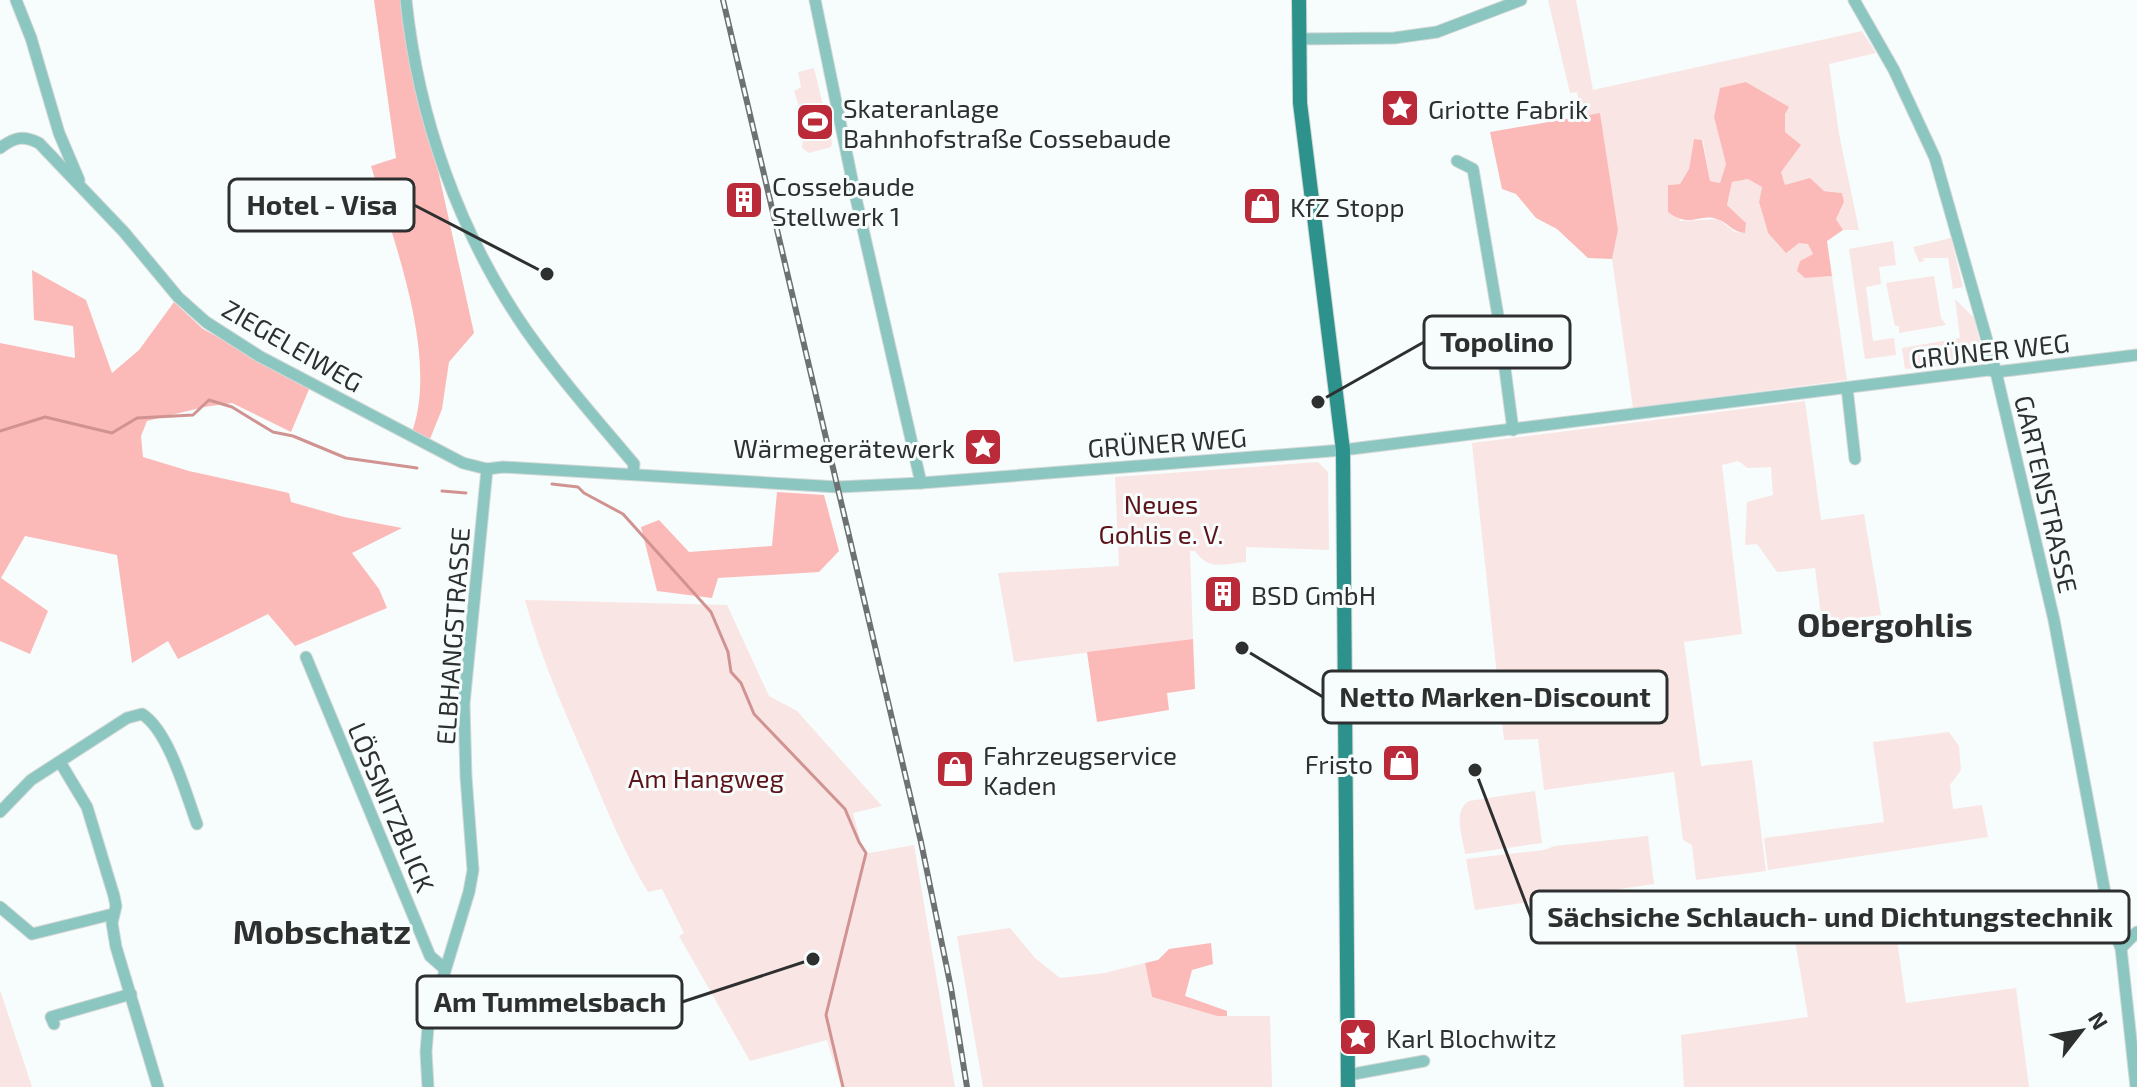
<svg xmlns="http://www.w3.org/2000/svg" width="2137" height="1087" font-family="'Exo 2',sans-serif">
<rect width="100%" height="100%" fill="#f7fdfc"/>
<!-- green -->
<g fill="#f9e5e4">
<polygon points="1548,0 1576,0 1593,90 1862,31 1876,53 1829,64 1839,134 1859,230 1843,230 1836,219 1844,202 1842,193 1785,185 1781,172 1785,114 1788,107 1746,82 1720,89 1714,117 1726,164 1720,183 1710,181 1703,140 1694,139 1689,169 1680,184 1668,185 1680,221 1718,219 1735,232 1745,233 1746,223 1727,205 1732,182 1748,179 1762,187 1759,202 1768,234 1808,243 1813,254 1800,261 1805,278 1832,276 1847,380 1633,408 1612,259 1618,230 1600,113 1582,116 1577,92 1570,93"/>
<polygon points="814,68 832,143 831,147 809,153 802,148 805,125 794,91 801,87 798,72"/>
<polygon points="1951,238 1963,287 1953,289 1948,258 1922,258 1925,261 1919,262 1913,247"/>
<polygon points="1893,241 1896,265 1879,267 1881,284 1866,287 1873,341 1894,338 1896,355 1865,359 1849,249"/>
<polygon points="1934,276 1941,318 1946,325 1899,333 1899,326 1895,326 1886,283"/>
<polygon points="1955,299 1974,318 1985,362 1905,369 1902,348 1960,338"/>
<polygon points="1805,401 1821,520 1864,514 1881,615 1822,623 1815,568 1777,572 1757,544 1745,545 1747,502 1773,495 1771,467 1748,468 1738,461 1722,465 1742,634 1684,642 1701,766 1752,760 1766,871 1696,880 1692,845 1683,840 1674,772 1544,790 1538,739 1504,740 1472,443"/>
<path d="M 1318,462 L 1328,472 L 1329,550 L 1246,547 L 1246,562 C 1223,564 1209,571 1195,551 L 1190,551 L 1193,639 L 1014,662 L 998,573 L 1119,566 L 1115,477 Z"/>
<path d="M 525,600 L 727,605 L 769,696 L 797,711 L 882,806 L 853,813 L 864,854 L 914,845 L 955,1087 L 841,1087 L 827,1040 L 750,1061 L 679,936 L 684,933 L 662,889 L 648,892 C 623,851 606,807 587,763 C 563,708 541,658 525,600 Z"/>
<polygon points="1949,732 1959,746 1961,770 1950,785 1953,809 1982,805 1988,837 1768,870 1764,838 1884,822 1873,742"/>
<path d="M 1535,791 L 1542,843 L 1465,854 C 1463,837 1452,811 1469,801 Z"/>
<polygon points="1648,836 1654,884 1475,910 1466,859 1544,850 1555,846"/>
<polygon points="1895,926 1906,1003 2016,988 2029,1087 1684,1087 1681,1035 1808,1017 1795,941"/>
<polygon points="1010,928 1035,958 1060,978 1105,973 1145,963 1152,997 1217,1016 1270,1016 1272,1087 983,1087 957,936"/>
<polygon points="0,990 32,1087 0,1087"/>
</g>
<!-- forest -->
<g fill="#fbbab8">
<path d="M 374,0 L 406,0 L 426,116 L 474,333 L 449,362 L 442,409 L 428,444 L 411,435 C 440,359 394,242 371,166 L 396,158 Z"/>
<path d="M 1746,82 L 1789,107 L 1785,114 L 1785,132 L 1801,145 L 1781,172 L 1785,185 L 1810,178 L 1824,191 L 1842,193 L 1844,202 L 1836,219 L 1843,230 L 1827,241 L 1832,276 L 1805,278 L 1797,271 L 1800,261 L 1813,254 L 1808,244 L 1799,243 L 1786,253 L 1768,233 L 1759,202 L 1762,187 L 1748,179 L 1732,182 L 1727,205 L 1746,223 L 1745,233 C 1732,232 1729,223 1717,219 C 1698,213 1691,229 1668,212 L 1668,185 L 1680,184 L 1689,169 L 1694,139 L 1702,140 L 1710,181 L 1720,183 L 1726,164 L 1714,117 L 1720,88 Z"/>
<polygon points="1600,113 1618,230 1612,259 1588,258 1557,229 1536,218 1516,194 1502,189 1490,132"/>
<polygon points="32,270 86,300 112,373 139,350 174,302 203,329 310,387 291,432 232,403 204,407 147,421 141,436 143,457 189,471 289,493 291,502 344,517 402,528 352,553 379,589 387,608 295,646 268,614 178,659 168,641 132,663 117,555 25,536 1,578 48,611 30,654 0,641 0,343 75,358 73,326 34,320"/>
<polygon points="777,492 824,495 839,551 819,572 718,578 712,598 657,591 641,527 659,520 689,552 772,546"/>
<polygon points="1193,639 1195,689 1167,693 1169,710 1097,722 1087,652"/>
<polygon points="1211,943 1213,964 1192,970 1185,996 1227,1011 1227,1016 1217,1016 1152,997 1145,963 1158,960 1169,949"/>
</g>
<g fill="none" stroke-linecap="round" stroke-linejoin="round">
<!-- stream -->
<g stroke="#d09391" stroke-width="3">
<polyline points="0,431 45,417 112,433 137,418 193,415 209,400 232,407 273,432 293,436 346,458 417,468"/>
<polyline points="552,484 578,487 584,493 623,514 711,612 728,652 731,672 741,683 754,714 845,809 859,842 866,853 826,1015 843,1087"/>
<polyline points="442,491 466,493"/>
</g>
<!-- minor casing -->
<g stroke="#d3d8d7" stroke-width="13">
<g id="minor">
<polyline points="16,0 31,38 59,133 79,180"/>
<path d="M 406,0 C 418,117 459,233 526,330 C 559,377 597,420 634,464 L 633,474"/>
<polyline points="815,0 855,194 921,483"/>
<polyline points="1854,0 1894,70 1935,158 1996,372 2054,620 2111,925 2121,948 2136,1087"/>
<polyline points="1298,39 1394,38 1437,32 1521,0"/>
<path d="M 0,148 C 15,137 23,135 39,143 L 124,232 L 178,297 L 206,322 L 259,356 L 463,463 L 487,469 L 503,467 L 838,487 L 921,483 L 1343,450 L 1988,370 L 1996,372 L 2137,355"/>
<polyline points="1457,161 1473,169 1498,316 1513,430"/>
<polyline points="1847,388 1855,459"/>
<polyline points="306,657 430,956 445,969"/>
<polyline points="60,762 87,807 114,896 116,906 112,923 116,947 158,1087"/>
<path d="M 0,812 L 31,780 L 127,718 L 142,714 C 169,731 186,794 197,824"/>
<polyline points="0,907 32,934 113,914"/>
<polyline points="2121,948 2137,932"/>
<polyline points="54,1024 51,1017 131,994"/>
<polyline points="1348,1075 1424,1061"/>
<polyline points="428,1087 426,1052 428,1027 469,892 473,870 466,777 464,704 487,469"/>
</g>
</g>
<!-- major casing -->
<g stroke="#d3d8d7" stroke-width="16">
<polyline id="major" points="1299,0 1300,103 1343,450 1348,1087"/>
</g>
<!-- minor -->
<use href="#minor" stroke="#8bc6c0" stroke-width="11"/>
<!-- major -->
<use href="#major" stroke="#2c928b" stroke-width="14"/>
<!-- rail casing -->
<g stroke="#6e7171" stroke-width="6">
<polyline id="rail" points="723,0 921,842 951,988 967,1087"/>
</g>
<!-- rail -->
<use href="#rail" stroke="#f7fdfc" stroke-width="3" stroke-dasharray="9" stroke-linecap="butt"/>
</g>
<!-- icons -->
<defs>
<g id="sight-square" transform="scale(2)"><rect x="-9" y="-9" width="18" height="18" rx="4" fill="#bb2a39" stroke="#f7fdfc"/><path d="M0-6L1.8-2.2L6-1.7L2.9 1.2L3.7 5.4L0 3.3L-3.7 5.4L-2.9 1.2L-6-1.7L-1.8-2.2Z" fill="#fff"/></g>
<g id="stadium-square" transform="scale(2)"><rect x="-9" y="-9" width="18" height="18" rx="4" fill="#bb2a39" stroke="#f7fdfc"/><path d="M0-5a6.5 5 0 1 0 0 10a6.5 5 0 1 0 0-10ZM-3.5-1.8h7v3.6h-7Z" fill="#fff"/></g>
<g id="building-square" transform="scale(2)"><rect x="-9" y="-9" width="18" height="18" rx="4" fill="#bb2a39" stroke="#f7fdfc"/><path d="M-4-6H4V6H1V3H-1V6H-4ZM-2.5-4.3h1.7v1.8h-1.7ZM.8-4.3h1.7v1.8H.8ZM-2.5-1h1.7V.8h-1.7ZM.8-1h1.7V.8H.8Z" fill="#fff"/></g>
<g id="shop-square" transform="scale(2)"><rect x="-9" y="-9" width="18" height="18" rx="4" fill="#bb2a39" stroke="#f7fdfc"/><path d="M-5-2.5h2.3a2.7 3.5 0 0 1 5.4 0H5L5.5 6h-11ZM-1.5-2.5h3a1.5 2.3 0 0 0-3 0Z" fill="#fff"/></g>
</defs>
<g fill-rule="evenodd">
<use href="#sight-square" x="1400" y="108"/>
<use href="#stadium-square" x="815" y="122"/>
<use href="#building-square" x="744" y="200"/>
<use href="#shop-square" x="1262" y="206"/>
<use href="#sight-square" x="983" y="447"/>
<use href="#building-square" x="1223" y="594"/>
<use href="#shop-square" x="1401" y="763"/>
<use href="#shop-square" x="955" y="769"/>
<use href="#sight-square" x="1358" y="1037"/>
</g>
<g text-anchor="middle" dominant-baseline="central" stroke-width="6" stroke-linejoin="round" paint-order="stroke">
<!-- poi labels -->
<g font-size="26" fill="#2e3030" stroke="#f7fdfc" text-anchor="start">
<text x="843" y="107">Skateranlage<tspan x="843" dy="30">Bahnhofstraße Cossebaude</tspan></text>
<text x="1428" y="108">Griotte Fabrik</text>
<text x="772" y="185">Cossebaude<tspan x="772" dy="30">Stellwerk 1</tspan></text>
<text x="1290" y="206">KfZ Stopp</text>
<text x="955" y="447" text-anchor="end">Wärmegerätewerk</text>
<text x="1251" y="594">BSD GmbH</text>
<text x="983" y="754">Fahrzeugservice<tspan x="983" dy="30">Kaden</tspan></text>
<text x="1373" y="763" text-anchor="end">Fristo</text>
<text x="1386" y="1037">Karl Blochwitz</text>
</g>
<!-- street labels -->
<g font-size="26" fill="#2e3030" stroke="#f7fdfc">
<text transform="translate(293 345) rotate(30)">ZIEGELEIWEG</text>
<text transform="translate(1990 350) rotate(-6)">GRÜNER WEG</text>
<text transform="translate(1167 442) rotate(-4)">GRÜNER WEG</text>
<text transform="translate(2047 494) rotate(77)">GARTENSTRASSE</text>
<text transform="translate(452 636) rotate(-86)">ELBHANGSTRASSE</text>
<text transform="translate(392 807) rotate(67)">LÖSSNITZBLICK</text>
</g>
<!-- park labels -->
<g font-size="26" fill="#5d131a" stroke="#f7fdfc">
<text x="1161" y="503">Neues<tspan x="1161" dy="30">Gohlis e. V.</tspan></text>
<text x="706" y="777">Am Hangweg</text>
</g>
<!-- district labels -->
<g font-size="34" font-weight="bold" fill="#2e3030" stroke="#f7fdfc">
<text x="1885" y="623">Obergohlis</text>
<text x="322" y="930">Mobschatz</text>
</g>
</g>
<!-- callouts -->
<path fill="none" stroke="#2e3030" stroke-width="3" d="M547 274L414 205M1318 402L1424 342M1242 648L1323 697M1475 770L1531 917M813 959L682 1002"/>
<g fill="#2e3030" stroke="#f7fdfc" stroke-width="3">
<circle cx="547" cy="274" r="8"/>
<circle cx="1318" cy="402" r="8"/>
<circle cx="1242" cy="648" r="8"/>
<circle cx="1475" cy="770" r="8"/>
<circle cx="813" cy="959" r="8"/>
</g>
<g fill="#f7fdfc" stroke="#2e3030" stroke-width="3">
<rect x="229" y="179" width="185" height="52" rx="8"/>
<rect x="1424" y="316" width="146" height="52" rx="8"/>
<rect x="1323" y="671" width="344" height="52" rx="8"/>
<rect x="1531" y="891" width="598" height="52" rx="8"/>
<rect x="417" y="976" width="265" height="52" rx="8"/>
</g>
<g font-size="28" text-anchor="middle" font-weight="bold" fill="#2e3030">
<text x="322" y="215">Hotel - Visa</text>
<text x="1497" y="352">Topolino</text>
<text x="1495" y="707">Netto Marken-Discount</text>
<text x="1830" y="927">Sächsiche Schlauch- und Dichtungstechnik</text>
<text x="550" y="1012">Am Tummelsbach</text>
</g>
<!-- north arrow -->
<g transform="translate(2081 1031) rotate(59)" stroke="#f7fdfc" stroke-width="6" paint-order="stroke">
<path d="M0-6L14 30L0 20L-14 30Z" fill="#2e3030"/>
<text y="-12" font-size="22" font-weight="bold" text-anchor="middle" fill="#2e3030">N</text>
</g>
</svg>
